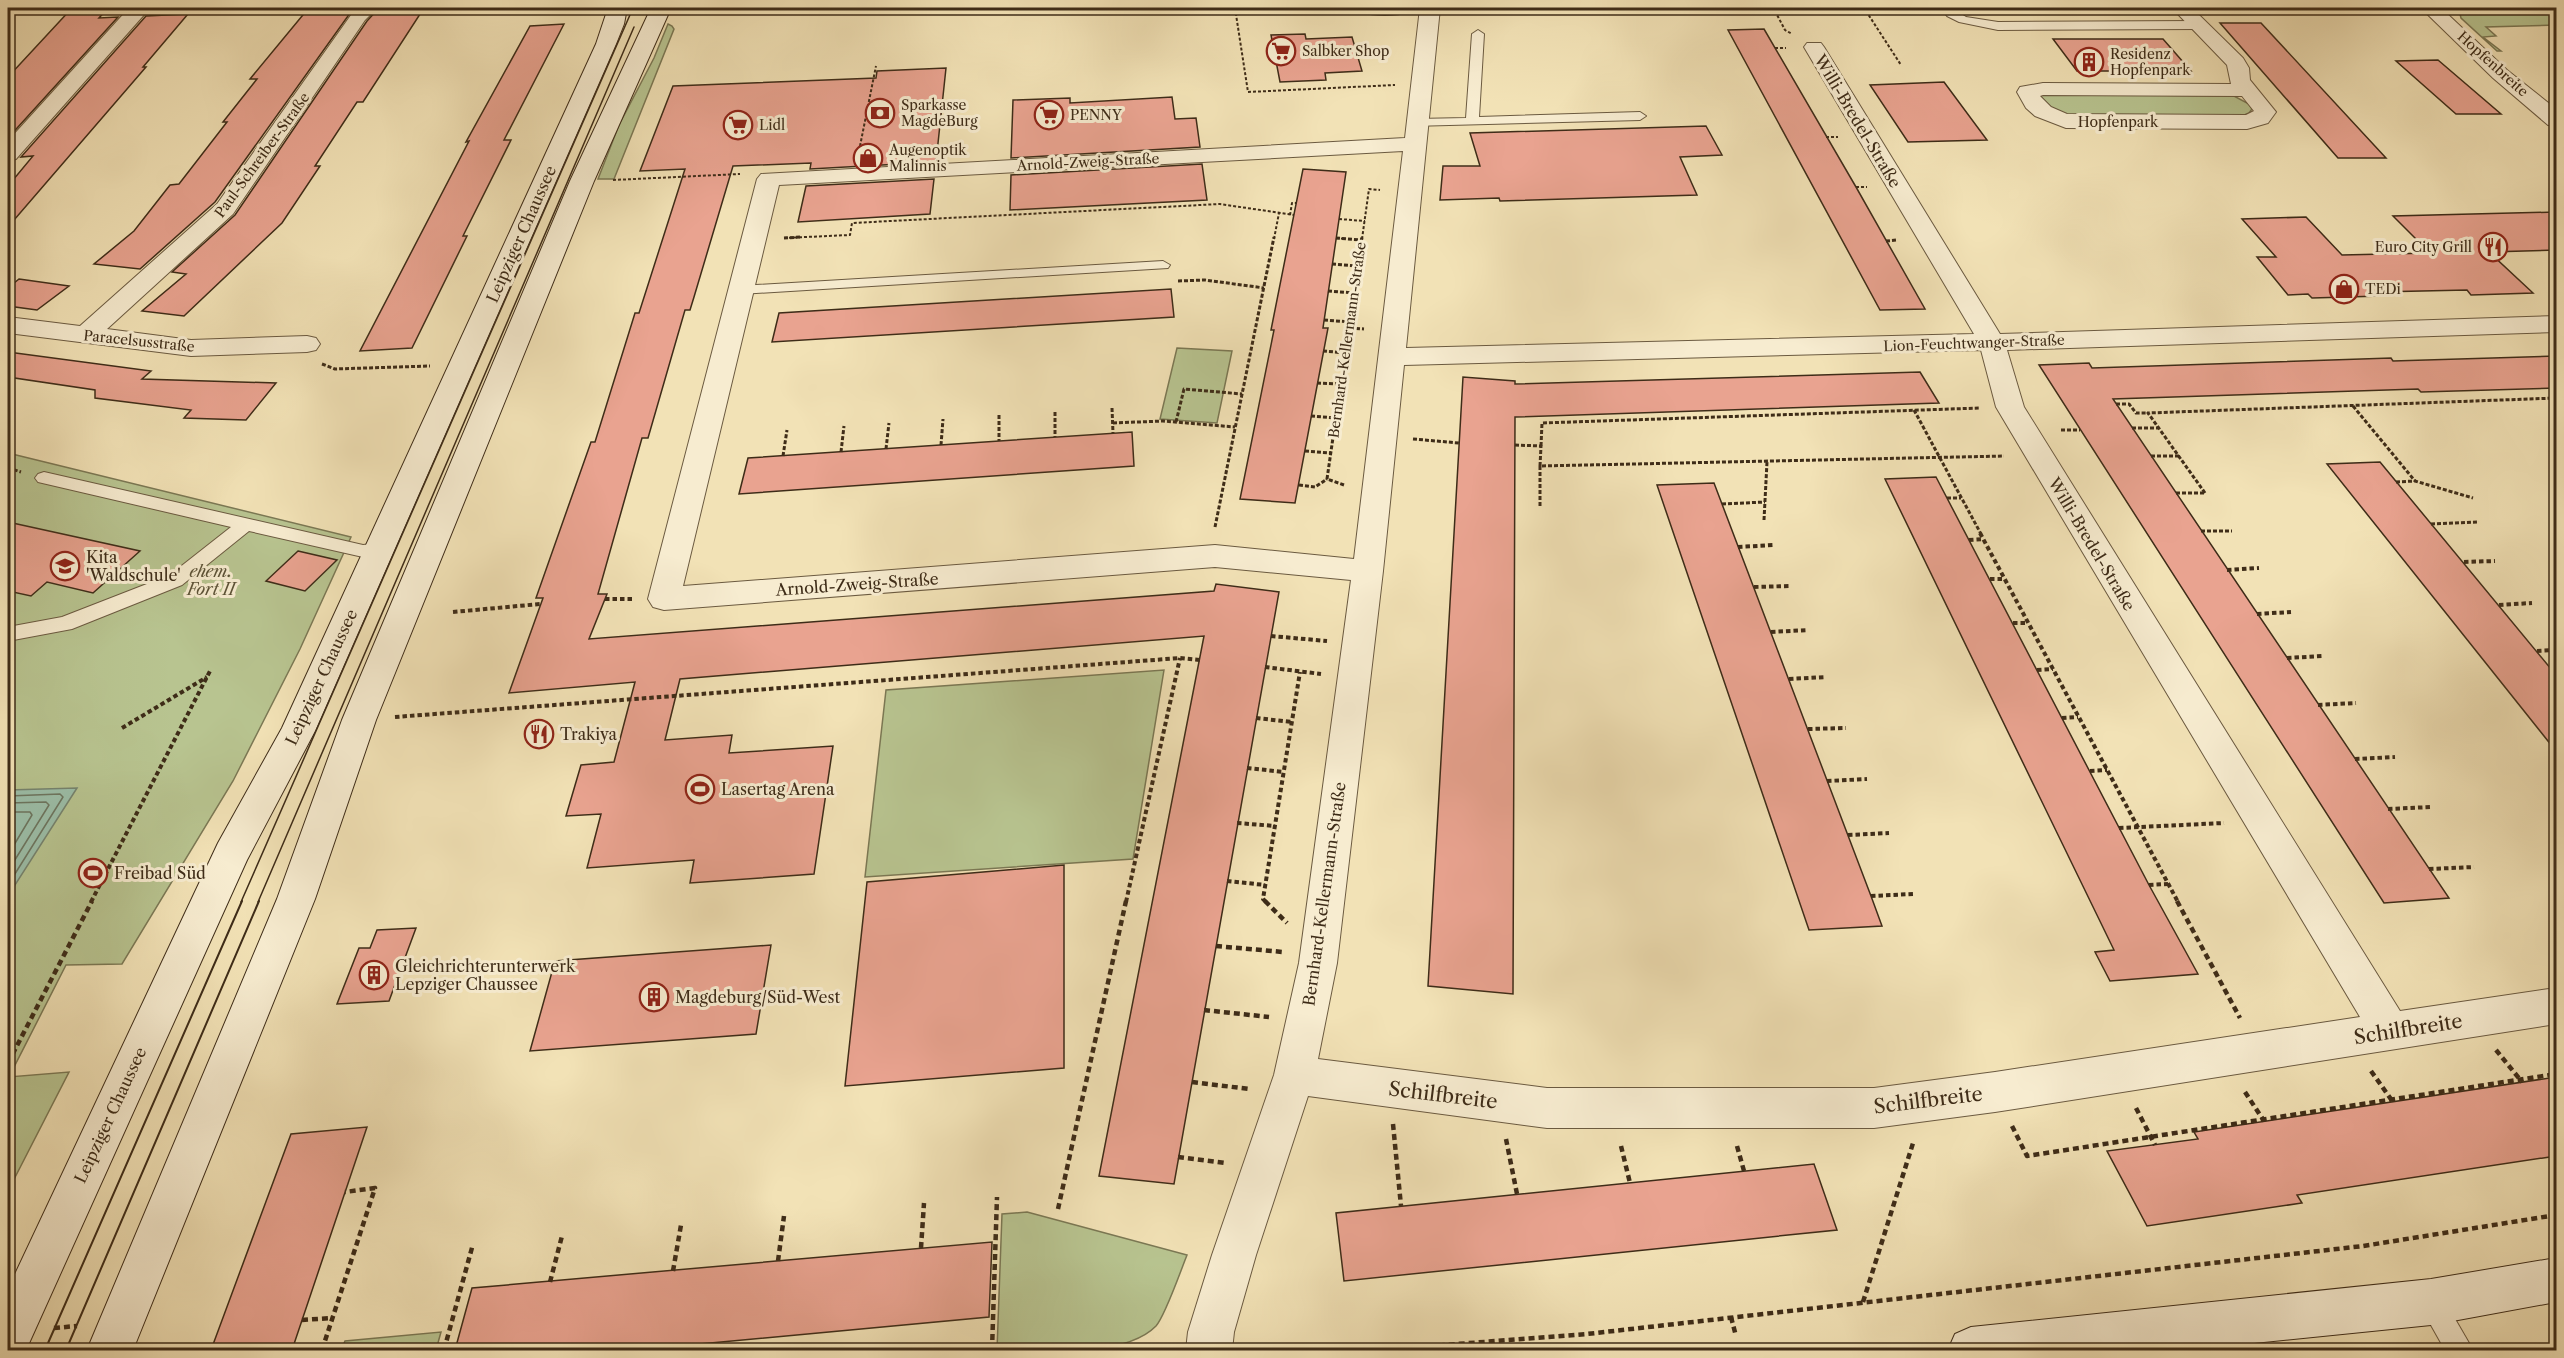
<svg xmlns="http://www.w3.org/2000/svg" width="2564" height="1358" font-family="'Libre Caslon Text',serif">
<rect width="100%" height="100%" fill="#f2e2b6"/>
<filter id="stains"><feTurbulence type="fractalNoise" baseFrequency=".00333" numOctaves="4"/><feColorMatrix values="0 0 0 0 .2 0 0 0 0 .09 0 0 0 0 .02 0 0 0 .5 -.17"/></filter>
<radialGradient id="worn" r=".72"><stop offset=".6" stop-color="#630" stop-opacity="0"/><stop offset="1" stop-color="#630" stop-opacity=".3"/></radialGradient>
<!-- green -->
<g fill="#b8c490" stroke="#7b7854" stroke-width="1.5">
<polygon points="2465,11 2556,11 2556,25 2486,27 2496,36 2483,37 2501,51 2497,51 2461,18 2460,14"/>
<polygon points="668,24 672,26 674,29 614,179 598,179 619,125 654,58"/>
<polygon points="2048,94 2234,96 2249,104 2252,109 2249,113 2242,116 2067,115 2049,112 2039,96"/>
<polygon points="1177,348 1232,351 1217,423 1160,419"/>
<polygon points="8,453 351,537 300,649 233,781 122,964 66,965 9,1077 69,1072 8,1191"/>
<polygon points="1164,670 1133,859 865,877 886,690"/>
<path d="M 1027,1212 L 1187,1255 C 1181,1270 1165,1316 1156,1326 C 1125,1358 1041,1351 997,1350 L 1002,1214 Z"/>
<polygon points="441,1332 436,1350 341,1350 345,1341"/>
</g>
<!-- water -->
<polygon fill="#9cbfa9" stroke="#76846f" stroke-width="1.5" points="77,788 8,896 8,790"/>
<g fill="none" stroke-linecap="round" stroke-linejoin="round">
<!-- shore -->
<g stroke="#6d7660" stroke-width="1.5">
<polyline points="8,796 60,794 63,797 8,885"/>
<polyline points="8,803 46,802 49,805 8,871"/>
<polyline points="8,812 30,812 32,815 8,855"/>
</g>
</g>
<!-- building -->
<g fill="#e9a390" stroke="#3e2c18" stroke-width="1.5">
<polygon points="72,8 108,8 99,18 118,17 8,138 8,77"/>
<polygon points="379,8 424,8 363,102 357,102 315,166 320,166 282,223 184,316 142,311 186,274 172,272 235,215 367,21"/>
<polygon points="353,9 215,202 140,269 94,264 134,231 170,185 179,184 227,122 223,122 257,79 250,79 307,10"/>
<polygon points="188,14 143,67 146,67 8,227 8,186 33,156 21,157 146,16"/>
<polygon points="2220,23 2261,23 2386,158 2338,158"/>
<polygon points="564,24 504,140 511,140 463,236 467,236 412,348 360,351 469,141 466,142 530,26"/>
<polygon points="1764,29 1856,187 1925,309 1880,310 1728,30"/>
<polygon points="1305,34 1306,39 1352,37 1362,71 1325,73 1326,80 1280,82 1271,35"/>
<polygon points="2053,39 2163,39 2191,71 2077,71"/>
<polygon points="2438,60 2501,114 2456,114 2396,61"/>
<polygon points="946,68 936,162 810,169 811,163 733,166 694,297 690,310 685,310 648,438 642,438 598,594 607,594 589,639 1214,591 1216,584 1279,592 1174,1184 1099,1176 1204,636 680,679 665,740 732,735 729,753 833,746 814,874 690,883 694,860 587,868 601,814 566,816 581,765 614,762 635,682 509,693 543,598 536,598 591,442 595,442 635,313 639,313 685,169 640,171 673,86 876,78 877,71"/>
<polygon points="1944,82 1987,140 1908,142 1870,85"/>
<polygon points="1172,97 1175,119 1196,118 1200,147 1011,158 1013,100 1070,98 1070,103"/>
<polygon points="1706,126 1722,155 1680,157 1697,195 1500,201 1499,198 1440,200 1443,166 1480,166 1470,133"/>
<polygon points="1202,164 1207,200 1010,210 1011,175"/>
<polygon points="1303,169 1346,172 1323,328 1328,328 1295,503 1240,499 1274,330 1271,330"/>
<polygon points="934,179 930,214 798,222 806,186"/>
<polygon points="2556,212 2556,250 2489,252 2533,293 2471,295 2467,290 2377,292 2380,296 2312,298 2308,294 2288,295 2257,257 2276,257 2242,219 2306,217 2342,255 2430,253 2393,216"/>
<polygon points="19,279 69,286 37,310 8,306 8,288"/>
<polygon points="1171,289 1174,317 772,342 779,313"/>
<polygon points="8,352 151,371 142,379 276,383 246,420 184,418 191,410 95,398 95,390 8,377"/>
<polygon points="2556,356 2556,388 2421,392 2418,389 2113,399 2449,898 2384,903 2039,365 2089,363 2092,368 2391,358 2393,361"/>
<polygon points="1920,372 1939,403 1515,417 1513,994 1428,986 1463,377 1515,381 1515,384"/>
<polygon points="1132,432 1134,466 739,494 748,458"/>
<polygon points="2380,462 2556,675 2556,751 2327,464"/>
<polygon points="1936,477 2149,885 2198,974 2110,981 2095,952 2114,950 1885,479"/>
<polygon points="1714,483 1871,896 1882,926 1809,930 1657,485"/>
<polygon points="8,522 140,551 93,593 47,582 31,596 8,591"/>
<polygon points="298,551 337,560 305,591 266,581"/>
<polygon points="1064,865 1064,1068 845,1086 867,882"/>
<polygon points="416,928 389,1001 337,1004 359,948 370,948 377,930"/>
<polygon points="771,945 756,1034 530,1051 555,961"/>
<polygon points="2556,1077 2556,1156 2297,1195 2302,1203 2147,1226 2107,1151 2198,1139 2194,1132"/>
<polygon points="367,1127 292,1350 211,1350 291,1134"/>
<polygon points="1814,1164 1837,1230 1344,1281 1336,1213"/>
<polygon points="992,1242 989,1317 635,1350 455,1350 472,1288"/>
</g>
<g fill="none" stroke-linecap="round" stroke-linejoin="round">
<!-- service casing -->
<g stroke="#6b5a40" stroke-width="2">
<g id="service">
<polygon points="1941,8 1952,8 1966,17 1998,22 2198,21 2204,25 2198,29 1998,30 1959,22 1947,16"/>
<polygon points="1478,30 1484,34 1479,117 1640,112 1646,116 1640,120 1411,126 1410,123 1416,119 1466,118 1472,34"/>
<polygon points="1163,261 1170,265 1168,268 740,294 733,290 740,286"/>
<polygon points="44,472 363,545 381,543 387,545 390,549 387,553 363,557 249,531 182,585 72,629 8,641 8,627 62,617 170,575 231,527 38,482 35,478 38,474"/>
<polygon points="2431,1289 2440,1293 2473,1350 2445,1350 2418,1302 2422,1293"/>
</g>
</g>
<!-- minor casing -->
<g stroke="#6b5a40" stroke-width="2">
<g id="minor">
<polygon points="129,8 150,8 16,159 8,161 8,141"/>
<polygon points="356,8 377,8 365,20 233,214 107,329 191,340 307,336 316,338 320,344 316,350 307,352 191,356 8,333 8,317 80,326 217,204"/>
<path d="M 1357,8 L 1413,8 L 1410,12 C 1395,16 1375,16 1360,12 Z"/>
<path d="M 1420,8 L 1440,8 L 1406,348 L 1974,334 L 1804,47 L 1807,43 L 1821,43 L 1824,47 L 2000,334 L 2556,316 L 2556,332 L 2007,350 L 2024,407 L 2400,1011 L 2556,988 L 2556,1024 L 1995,1112 L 1874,1128 L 1547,1128 L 1308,1096 L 1256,1255 L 1234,1332 L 1232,1350 L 1186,1350 L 1188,1332 L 1212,1255 L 1274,1075 L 1299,963 L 1351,580 L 1215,567 L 664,610 L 653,607 L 648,599 L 757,179 L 761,174 L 1405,138 ZM 1403,151 L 1354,559 L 1215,545 L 683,586 L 779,185 ZM 1981,350 L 1996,407 L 2360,1017 L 1995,1072 L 1874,1088 L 1547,1088 L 1318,1059 L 1337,963 L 1383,571 L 1404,365 Z"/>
<path d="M 2172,8 L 2192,8 L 2243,58 L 2249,68 L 2250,80 L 2276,112 L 2268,123 L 2247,129 L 2066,128 L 2035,116 L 2026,108 L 2017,92 L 2020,87 L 2043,83 L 2231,84 L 2227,65 ZM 2043,95 L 2242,96 L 2254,111 L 2246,115 L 2067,114 L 2051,107 L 2040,96 Z"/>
<polygon points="2421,8 2441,8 2507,70 2556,109 2556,126 2548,125 2493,78"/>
</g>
</g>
<!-- secondary casing -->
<g stroke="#3e2c18" stroke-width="2">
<g id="secondary">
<polygon points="608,8 627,8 624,24 616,44 315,731 247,860 26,1350 8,1350 8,1289 218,843 282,728 596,44"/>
<polygon points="651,8 671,8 594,181 376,720 315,899 133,1350 87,1350 277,899 342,720 570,181"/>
<polygon points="2556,1258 2556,1302 2431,1325 2186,1350 1948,1350 1955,1334 1971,1327 2431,1279"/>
</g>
</g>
<!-- path-far3 -->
<g stroke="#3e2c18" stroke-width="2" stroke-dasharray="3 2" stroke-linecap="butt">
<polyline points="1235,8 1248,92 1395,85"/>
<polyline points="2469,8 2556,8"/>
<polyline points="1456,11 1925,11"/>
<polyline points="1775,11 1785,30 1792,34"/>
<polyline points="1866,11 1901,65"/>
<polyline points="2221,11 2405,11"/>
<polyline points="1775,48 1786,48"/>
<polyline points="1826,137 1838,137"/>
<polyline points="859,151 876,66"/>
<polyline points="613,180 740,174"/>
<polyline points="1856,187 1867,187"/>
<polyline points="1290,215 1292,203 1296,203"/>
<polyline points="1339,219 1365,221"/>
<polyline points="784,238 850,235 852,223 1220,204 1294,215"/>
<polyline points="1336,238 1346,239"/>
<polyline points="1274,239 1279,213"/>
<polyline points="1362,239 1369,189 1380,190"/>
</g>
<!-- path-far2 -->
<g stroke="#3e2c18" stroke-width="3" stroke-dasharray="4 2" stroke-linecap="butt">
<polyline points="784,238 801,237"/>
<polyline points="1336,238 1362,240"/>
<polyline points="1886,241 1897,240"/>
<polyline points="1332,264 1358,266"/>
<polyline points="1178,281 1205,280 1264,288"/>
<polyline points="1328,291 1355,293"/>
<polyline points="1324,320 1351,322"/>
<polyline points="1350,328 1364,329"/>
<polyline points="1323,351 1346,353"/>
<polyline points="322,364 335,369 430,366"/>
<polyline points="1317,383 1341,384"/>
<polyline points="2116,404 2129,404 2136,413 2148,413"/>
<polyline points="2353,406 2415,481"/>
<polyline points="1112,408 1113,433"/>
<polyline points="1914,410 1981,534"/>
<polyline points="1055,412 1055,437"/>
<polyline points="999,415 999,441"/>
<polyline points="1311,416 1336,418"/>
<polyline points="1176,422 1184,389 1242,394"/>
<polyline points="1113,423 1163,421 1235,427"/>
<polyline points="2132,428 2158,428"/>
<polyline points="2061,430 2080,430"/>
<polyline points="1413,439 1459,443"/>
<polyline points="941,445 943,419"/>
<polyline points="1515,445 1541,446 1540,466"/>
<polyline points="1541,446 1542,423 1980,408"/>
<polyline points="886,449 889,423"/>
<polyline points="1305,451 1331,453"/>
<polyline points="841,452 844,426"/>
<polyline points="783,456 787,430"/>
<polyline points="2151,456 2179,456"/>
<polyline points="8,468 21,472"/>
<polyline points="2396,482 2415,481 2473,498"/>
<polyline points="1299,485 1315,487 1327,479"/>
<polyline points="1344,485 1327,479 1362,237"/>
<polyline points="2176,493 2205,493"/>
<polyline points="2205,493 2148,413 2556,398"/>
<polyline points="1947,498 1961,498"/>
<polyline points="1722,504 1765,502"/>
<polyline points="1540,506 1540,466 2004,456"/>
<polyline points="1764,520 1767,462"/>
<polyline points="2431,524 2479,522"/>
<polyline points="1215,527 1274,237"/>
<polyline points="2201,531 2232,531"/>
</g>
<!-- path-far1 -->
<g stroke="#3e2c18" stroke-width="4" stroke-dasharray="4.5 3" stroke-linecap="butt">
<polyline points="1980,533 2178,902"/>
<polyline points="1969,540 1983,539"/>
<polyline points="1738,547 1773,545"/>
<polyline points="2464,562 2495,561"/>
<polyline points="2227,570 2259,568"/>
<polyline points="1990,579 2004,579"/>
<polyline points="1754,587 1790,586"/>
<polyline points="605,599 633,599"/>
<polyline points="2499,605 2532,603"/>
<polyline points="453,612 540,604"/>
<polyline points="2257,614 2291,612"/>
<polyline points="2013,623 2028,623"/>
<polyline points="1771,632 1808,630"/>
<polyline points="1271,636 1327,641"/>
<polyline points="2537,651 2556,650"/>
<polyline points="2287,658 2323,656"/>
<polyline points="1265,667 1321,674"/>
<polyline points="2037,670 2053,669"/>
<polyline points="1789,679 1826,677"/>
<polyline points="2318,705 2356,703"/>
<polyline points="395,717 1180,658 1200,660"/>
<polyline points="1256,718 1292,722"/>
<polyline points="2062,718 2078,717"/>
<polyline points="122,728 207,677"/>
<polyline points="1808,729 1846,728"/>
<polyline points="2355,759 2395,757"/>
<polyline points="1247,768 1284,772"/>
<polyline points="2090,771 2107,770"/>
<polyline points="1827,781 1867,779"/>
<polyline points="2388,809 2431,807"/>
<polyline points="1237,823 1275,826"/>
<polyline points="2119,828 2224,823"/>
<polyline points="1848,835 1889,833"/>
<polyline points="2429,869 2474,867"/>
<polyline points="1227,881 1265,885"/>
<polyline points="2149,885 2168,884"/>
<polyline points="1871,896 1913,894"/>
<polyline points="91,902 211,669"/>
<polyline points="1126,902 1180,658"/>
<polyline points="1266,902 1263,899 1300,672"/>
</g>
<!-- path -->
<g stroke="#3e2c18" stroke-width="4.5" stroke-dasharray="6 4" stroke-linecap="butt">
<polyline points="1265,901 1287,923"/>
<polyline points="2177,901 2240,1018"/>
<polyline points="1216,946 1283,952"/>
<polyline points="1204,1010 1269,1017"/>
<polyline points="2496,1050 2522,1082"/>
<polyline points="8,1063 92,901"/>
<polyline points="2371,1071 2393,1102"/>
<polyline points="1192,1082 1249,1089"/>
<polyline points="2245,1092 2264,1121"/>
<polyline points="2136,1108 2155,1145"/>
<polyline points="1393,1124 1401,1206"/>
<polyline points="2012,1126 2027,1156 2556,1074"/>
<polyline points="1506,1139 1517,1194"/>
<polyline points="1621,1146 1630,1183"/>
<polyline points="1737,1146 1744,1171"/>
<polyline points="1178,1157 1225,1163"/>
<polyline points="1058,1209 1126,901"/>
<polyline points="921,1248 924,1203"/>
<polyline points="778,1261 784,1216"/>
<polyline points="673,1271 681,1225"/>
<polyline points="550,1282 562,1236"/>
<polyline points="1863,1302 1914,1140"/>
<polyline points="1731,1317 1736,1336"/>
<polyline points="302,1320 333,1318"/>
<polyline points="54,1328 77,1326"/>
<polyline points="322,1350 375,1188 345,1192"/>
<polyline points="444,1350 473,1244"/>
<polyline points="992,1350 997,1197"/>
<polyline points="1379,1350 1587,1334 2363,1246 2556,1215"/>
<polyline points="2542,1350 2556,1348"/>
</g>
<!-- service -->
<use href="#service" fill="#f7ecd0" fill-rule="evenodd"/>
<!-- minor -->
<use href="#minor" fill="#f7ecd0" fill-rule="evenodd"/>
<!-- secondary -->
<use href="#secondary" fill="#f7ecd0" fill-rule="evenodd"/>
<!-- tram-far1 -->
<g stroke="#3e2c18" stroke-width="1.5">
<polyline points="241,902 633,8"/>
<polyline points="258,902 634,27"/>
</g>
<!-- tram -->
<g stroke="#3e2c18" stroke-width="2">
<polyline points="45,1350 242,901"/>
<polyline points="66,1350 259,901"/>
</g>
</g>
<!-- icons -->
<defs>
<g id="supermarket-ring" transform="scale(1.5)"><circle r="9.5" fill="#f7ecd0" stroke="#8f2418" stroke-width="1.5"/><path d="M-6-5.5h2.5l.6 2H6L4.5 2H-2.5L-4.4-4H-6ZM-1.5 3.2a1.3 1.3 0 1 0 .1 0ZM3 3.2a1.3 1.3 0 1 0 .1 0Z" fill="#8f2418"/></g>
<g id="building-ring" transform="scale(1.5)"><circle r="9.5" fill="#f7ecd0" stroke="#8f2418" stroke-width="1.5"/><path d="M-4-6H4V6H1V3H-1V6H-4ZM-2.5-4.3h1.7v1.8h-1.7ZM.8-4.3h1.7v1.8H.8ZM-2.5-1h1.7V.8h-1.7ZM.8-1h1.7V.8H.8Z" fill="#8f2418"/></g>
<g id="bank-ring" transform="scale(1.5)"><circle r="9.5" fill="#f7ecd0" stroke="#8f2418" stroke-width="1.5"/><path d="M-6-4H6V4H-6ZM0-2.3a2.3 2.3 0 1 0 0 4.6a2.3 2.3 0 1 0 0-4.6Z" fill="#8f2418"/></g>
<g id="shop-ring" transform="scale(1.5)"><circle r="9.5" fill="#f7ecd0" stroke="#8f2418" stroke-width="1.5"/><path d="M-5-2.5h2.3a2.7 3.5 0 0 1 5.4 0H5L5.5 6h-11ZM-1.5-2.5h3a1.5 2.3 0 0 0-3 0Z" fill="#8f2418"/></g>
<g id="restaurant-ring" transform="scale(1.5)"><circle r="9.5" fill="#f7ecd0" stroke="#8f2418" stroke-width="1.5"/><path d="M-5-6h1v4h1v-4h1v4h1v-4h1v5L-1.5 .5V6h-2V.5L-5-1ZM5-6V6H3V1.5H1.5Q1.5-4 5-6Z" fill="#8f2418"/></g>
<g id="school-ring" transform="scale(1.5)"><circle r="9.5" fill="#f7ecd0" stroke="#8f2418" stroke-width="1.5"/><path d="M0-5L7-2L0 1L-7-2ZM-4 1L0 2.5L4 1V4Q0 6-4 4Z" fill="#8f2418"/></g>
<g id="stadium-ring" transform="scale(1.5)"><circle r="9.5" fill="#f7ecd0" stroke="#8f2418" stroke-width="1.5"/><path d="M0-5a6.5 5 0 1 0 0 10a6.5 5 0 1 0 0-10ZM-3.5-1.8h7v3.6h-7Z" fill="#8f2418"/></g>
</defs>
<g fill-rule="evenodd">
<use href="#supermarket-ring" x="1281" y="51"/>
<use href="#building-ring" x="2089" y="62"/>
<use href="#bank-ring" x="880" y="113"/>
<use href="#supermarket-ring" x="1049" y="115"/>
<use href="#supermarket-ring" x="738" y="125"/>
<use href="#shop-ring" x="868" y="158"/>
<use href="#restaurant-ring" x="2493" y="247"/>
<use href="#shop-ring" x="2344" y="289"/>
<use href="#school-ring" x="65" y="566"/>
<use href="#restaurant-ring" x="539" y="734"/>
<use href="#stadium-ring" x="700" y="789"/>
<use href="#stadium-ring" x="93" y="873"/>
<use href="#building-ring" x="374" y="975"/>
<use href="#building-ring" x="654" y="997"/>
</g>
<g text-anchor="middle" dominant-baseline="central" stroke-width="6" stroke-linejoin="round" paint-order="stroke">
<!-- far-poi labels -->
<g font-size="14" fill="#3e2c18" stroke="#f7ecd0" text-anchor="start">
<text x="1302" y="51">Salbker Shop</text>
<text x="2110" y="54">Residenz<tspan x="2110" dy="16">Hopfenpark</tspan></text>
<text x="901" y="105">Sparkasse<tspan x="901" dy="16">MagdeBurg</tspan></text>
<text x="1070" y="115">PENNY</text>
<text x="759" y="125">Lidl</text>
<text x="889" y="150">Augenoptik<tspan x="889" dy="16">Malinnis</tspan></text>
<text x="2472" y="247" text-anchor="end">Euro City Grill</text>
<text x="2365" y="289">TEDi</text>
</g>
<!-- far-street labels -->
<g font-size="14" fill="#3e2c18" stroke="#f7ecd0">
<text transform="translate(2493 64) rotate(42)">Hopfenbreite</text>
<text x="2118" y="122">Hopfenpark</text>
<text transform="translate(262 155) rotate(-54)">Paul-Schreiber-Straße</text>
<text transform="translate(1088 162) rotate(-3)">Arnold-Zweig-Straße</text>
<text transform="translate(1347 340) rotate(-82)">Bernhard-Kellermann-Straße</text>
<text transform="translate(139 341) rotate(6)">Paracelsusstraße</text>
<text transform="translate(1974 343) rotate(-2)">Lion-Feuchtwanger-Straße</text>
</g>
<!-- street labels -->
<g font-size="16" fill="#3e2c18" stroke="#f7ecd0">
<text transform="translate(1858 121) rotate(59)">Willi-Bredel-Straße</text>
<text transform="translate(521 234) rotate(-66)">Leipziger Chaussee</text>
<text transform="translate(2092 544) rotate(59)">Willi-Bredel-Straße</text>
<text transform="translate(857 584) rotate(-4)">Arnold-Zweig-Straße</text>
<text transform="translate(321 677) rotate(-65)">Leipziger Chaussee</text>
<text transform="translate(1324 894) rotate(-82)">Bernhard-Kellermann-Straße</text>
<text transform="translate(110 1115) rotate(-65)">Leipziger Chaussee</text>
</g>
<!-- poi labels -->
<g font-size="16" fill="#3e2c18" stroke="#f7ecd0" text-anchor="start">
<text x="86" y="557">Kita<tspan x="86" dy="18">'Waldschule'</tspan></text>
<text x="560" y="734">Trakiya</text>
<text x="721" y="789">Lasertag Arena</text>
<text x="114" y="873">Freibad Süd</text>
<text x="395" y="966">Gleichrichterunterwerk<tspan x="395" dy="18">Lepziger Chaussee</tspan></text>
<text x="675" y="997">Magdeburg/Süd-West</text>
</g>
<!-- park labels -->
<g font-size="16" font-style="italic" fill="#5c5236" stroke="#f7ecd0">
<text x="211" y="571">ehem.<tspan x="211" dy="18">Fort II</tspan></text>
</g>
<!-- near-street labels -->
<g font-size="20" fill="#3e2c18" stroke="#f7ecd0">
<text transform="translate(2408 1029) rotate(-9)">Schilfbreite</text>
<text transform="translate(1443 1095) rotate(7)">Schilfbreite</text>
<text transform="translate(1928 1100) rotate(-7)">Schilfbreite</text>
</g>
</g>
<!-- margin -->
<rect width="2564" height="1358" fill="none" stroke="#f2e2b6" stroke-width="30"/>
<rect x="9" y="9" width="2546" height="1340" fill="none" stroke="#3e2c18" stroke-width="3"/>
<rect x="15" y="15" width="2534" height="1328" fill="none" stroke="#3e2c18" stroke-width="1.5"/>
<rect width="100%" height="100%" filter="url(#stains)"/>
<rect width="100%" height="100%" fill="url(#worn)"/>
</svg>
